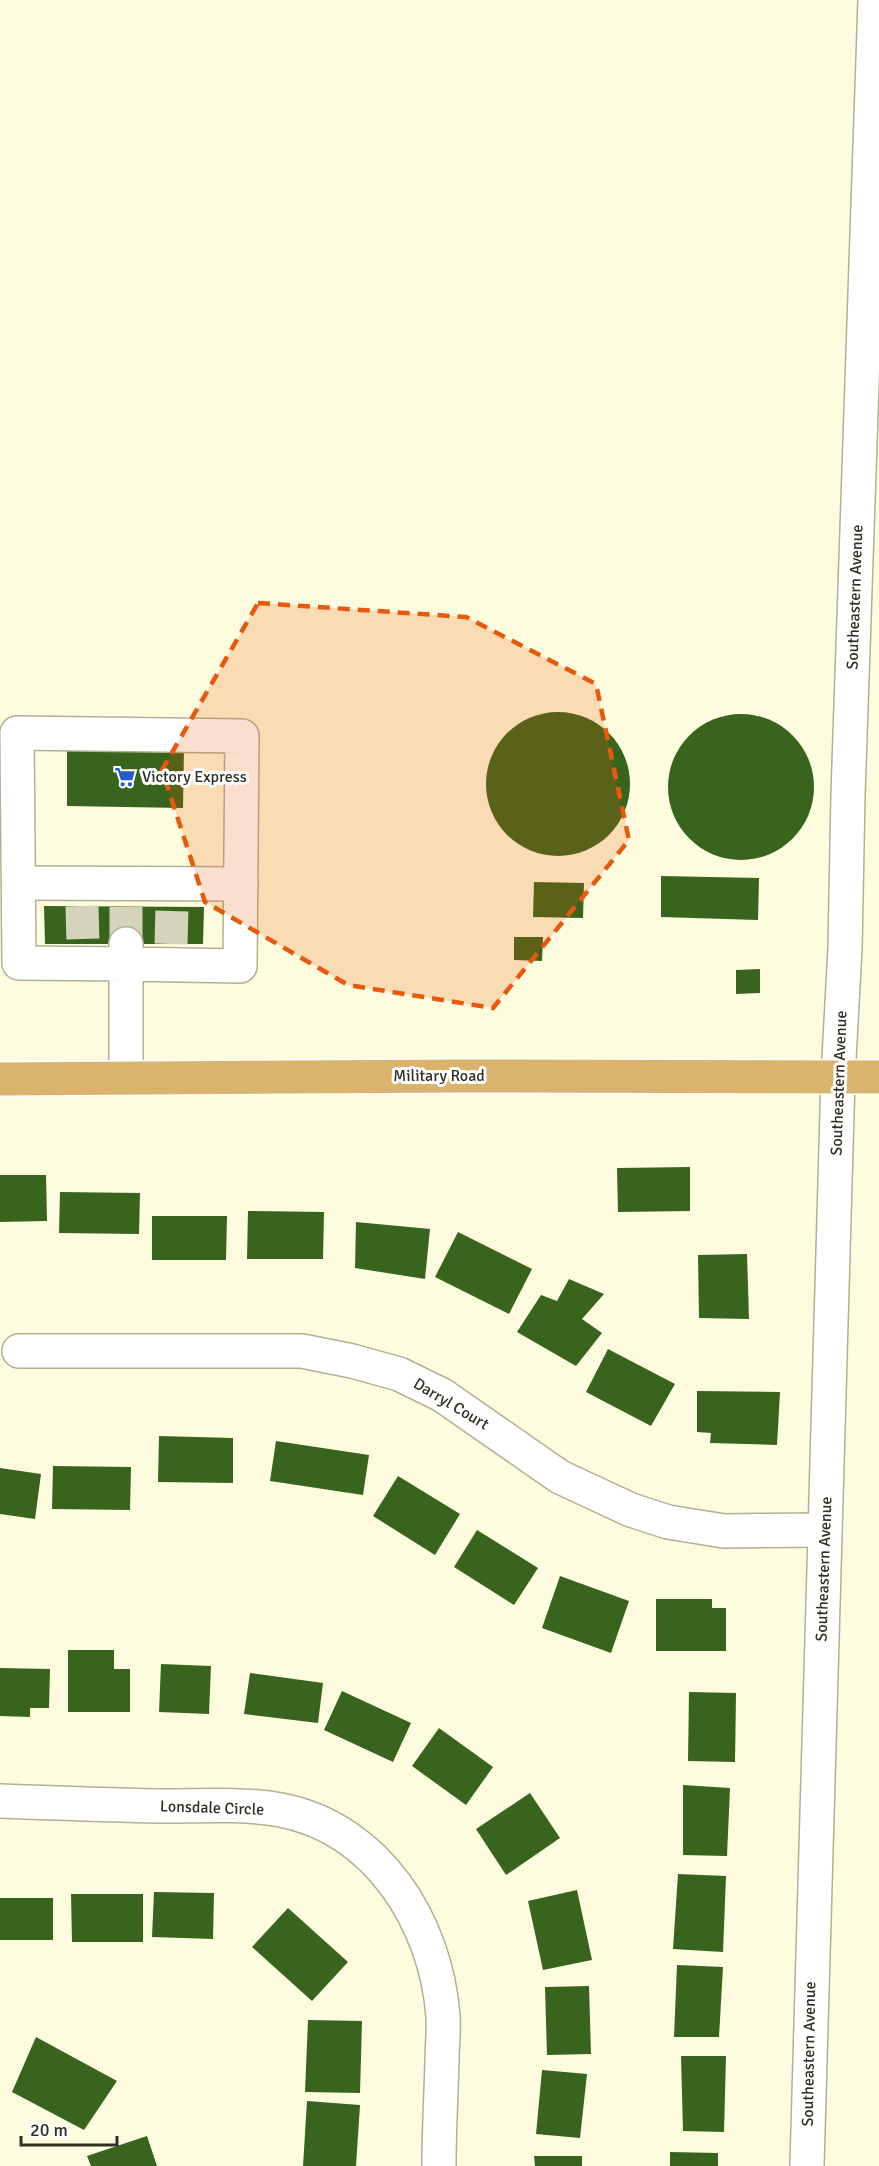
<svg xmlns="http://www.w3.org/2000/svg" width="879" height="2166" font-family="Signika,sans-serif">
<rect width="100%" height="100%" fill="#fefcdf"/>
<!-- building -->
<g fill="#38641e">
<circle cx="558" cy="784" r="72"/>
<circle cx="741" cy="787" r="73"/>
<polygon points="67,748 184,749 183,808 67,806"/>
<polygon points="661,876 759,878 758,920 661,917"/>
<polygon points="534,882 584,883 583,918 533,917"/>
<polygon points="44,906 204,907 203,944 45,944"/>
<polygon points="514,937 543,937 542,961 514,960"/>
<polygon points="760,969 760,993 736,994 736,970"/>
<polygon points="690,1167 690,1211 618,1212 617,1168"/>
<polygon points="0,1175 46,1175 47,1221 0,1222"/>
<polygon points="60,1192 140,1193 139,1234 59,1233"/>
<polygon points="248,1211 324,1212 323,1259 247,1259"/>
<polygon points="152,1216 227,1216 226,1260 152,1260"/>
<polygon points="356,1222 430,1229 425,1279 355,1268"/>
<polygon points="458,1232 532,1269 509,1314 435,1277"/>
<polygon points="747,1254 749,1319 699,1318 698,1255"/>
<polygon points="569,1279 604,1294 582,1319 602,1333 576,1366 517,1332 541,1295 557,1301"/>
<polygon points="608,1349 675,1384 651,1426 586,1392"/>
<polygon points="697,1391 780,1392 777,1445 710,1443 711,1433 697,1432"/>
<polygon points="159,1436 233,1438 233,1483 158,1482"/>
<polygon points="276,1441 369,1455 363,1495 270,1481"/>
<polygon points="53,1466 131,1467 130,1510 52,1509"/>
<polygon points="0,1468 41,1474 35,1519 0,1514"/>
<polygon points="398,1476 460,1514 435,1555 373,1516"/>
<polygon points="477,1530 538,1568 514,1605 454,1567"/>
<polygon points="560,1576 629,1601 611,1653 542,1628"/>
<polygon points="656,1599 712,1599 712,1608 726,1608 726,1651 656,1651"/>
<polygon points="68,1650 114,1650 114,1669 130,1669 130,1712 68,1712"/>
<polygon points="161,1664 211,1666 209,1714 159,1712"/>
<polygon points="0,1668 50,1669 49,1708 30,1708 30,1717 0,1716"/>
<polygon points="250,1673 323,1683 318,1723 244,1714"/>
<polygon points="342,1691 411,1723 393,1762 324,1730"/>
<polygon points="689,1692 736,1693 735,1762 688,1761"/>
<polygon points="439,1728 493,1767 466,1805 412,1766"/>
<polygon points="683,1785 730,1788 727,1856 683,1855"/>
<polygon points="530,1793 560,1838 506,1875 476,1829"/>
<polygon points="678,1874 726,1876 723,1952 673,1949"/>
<polygon points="577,1890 592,1960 543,1970 528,1901"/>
<polygon points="154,1892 214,1893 213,1939 152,1937"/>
<polygon points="71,1894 143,1894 143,1942 72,1942"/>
<rect x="0" y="1898" width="53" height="42"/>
<polygon points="288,1908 348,1962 312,2001 252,1947"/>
<polygon points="677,1965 723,1967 719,2037 674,2037"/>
<polygon points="589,1986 591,2054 547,2055 545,1987"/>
<polygon points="308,2020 362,2021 360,2093 305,2092"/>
<polygon points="36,2037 117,2081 84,2130 12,2092"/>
<polygon points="681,2056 726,2056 724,2132 683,2131"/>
<polygon points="542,2070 587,2074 580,2138 536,2134"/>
<polygon points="307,2101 360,2105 356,2166 303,2166"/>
<polygon points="147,2136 157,2166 91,2166 87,2156"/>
<polygon points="670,2152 718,2153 718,2166 670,2166"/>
<polygon points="534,2156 582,2156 582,2166 535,2166"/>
</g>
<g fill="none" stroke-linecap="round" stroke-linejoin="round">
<!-- minor-tunnel -->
<g stroke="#d5d3ba" stroke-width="33" stroke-dasharray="33 16" stroke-linecap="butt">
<polyline points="82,906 83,944"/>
<polyline points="126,907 126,944"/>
<polyline points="171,944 172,907"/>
</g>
<!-- minor casing -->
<g stroke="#b2b095" stroke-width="36">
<g id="minor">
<polyline points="19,883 241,884"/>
<polyline points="126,1078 126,964 240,966 242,736 17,733 19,963 126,964 126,944"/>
<polyline points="19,1351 302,1351 352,1361 399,1374 442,1395 560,1477 631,1510 668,1522 724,1531 825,1530"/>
<path d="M 0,1801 C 53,1803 106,1805 159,1806 C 199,1806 242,1803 281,1810 C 378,1829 436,1923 443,2016 C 444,2031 442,2047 442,2062 C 441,2096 439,2131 439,2166"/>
<polyline points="807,2166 838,1077 845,948 848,795 875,0"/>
</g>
</g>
<!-- major casing -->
<g stroke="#fff" stroke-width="36">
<polyline id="major" points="0,1079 459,1076 879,1077"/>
</g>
<!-- minor -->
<use href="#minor" stroke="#fff" stroke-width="33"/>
<!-- major -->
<use href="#major" stroke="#dab36d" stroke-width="33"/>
</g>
<!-- marked area -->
<path fill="#e8590c" fill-opacity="0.2" stroke="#e8590c" stroke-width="4.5" stroke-dasharray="12 8" stroke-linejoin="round" d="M 258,603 L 466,617 L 596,684 L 629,840 L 493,1008 L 348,985 L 205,902 L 162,770 Z"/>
<!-- icons -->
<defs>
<g id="supermarket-bare" transform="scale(1.62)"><path d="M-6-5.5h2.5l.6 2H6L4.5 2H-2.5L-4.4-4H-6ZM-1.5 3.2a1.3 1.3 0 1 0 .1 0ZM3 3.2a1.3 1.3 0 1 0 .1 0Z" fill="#235cc9" stroke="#fff" stroke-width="2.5" paint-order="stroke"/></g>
</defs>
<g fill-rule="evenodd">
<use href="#supermarket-bare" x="125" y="777"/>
</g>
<g text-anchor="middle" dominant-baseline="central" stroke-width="6" stroke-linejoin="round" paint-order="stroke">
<!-- street labels -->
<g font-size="16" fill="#302f24" stroke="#fff">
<text transform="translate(855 597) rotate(-88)">Southeastern Avenue</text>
<text x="439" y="1076">Military Road</text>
<text transform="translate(839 1083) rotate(-88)">Southeastern Avenue</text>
<text transform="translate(451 1404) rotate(31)">Darryl Court</text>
<text transform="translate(824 1569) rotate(-88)">Southeastern Avenue</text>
<text transform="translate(212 1808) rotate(2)">Lonsdale Circle</text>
<text transform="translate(809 2054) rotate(-89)">Southeastern Avenue</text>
</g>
<!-- poi labels -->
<g font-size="16" fill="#302f24" stroke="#fff" text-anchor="start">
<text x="142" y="777">Victory Express</text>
</g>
</g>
<!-- scale -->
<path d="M21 2136v9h96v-9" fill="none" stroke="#302f24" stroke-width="3"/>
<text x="30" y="2136" font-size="18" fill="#302f24" stroke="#ffffff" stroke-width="4.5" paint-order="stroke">20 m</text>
</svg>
